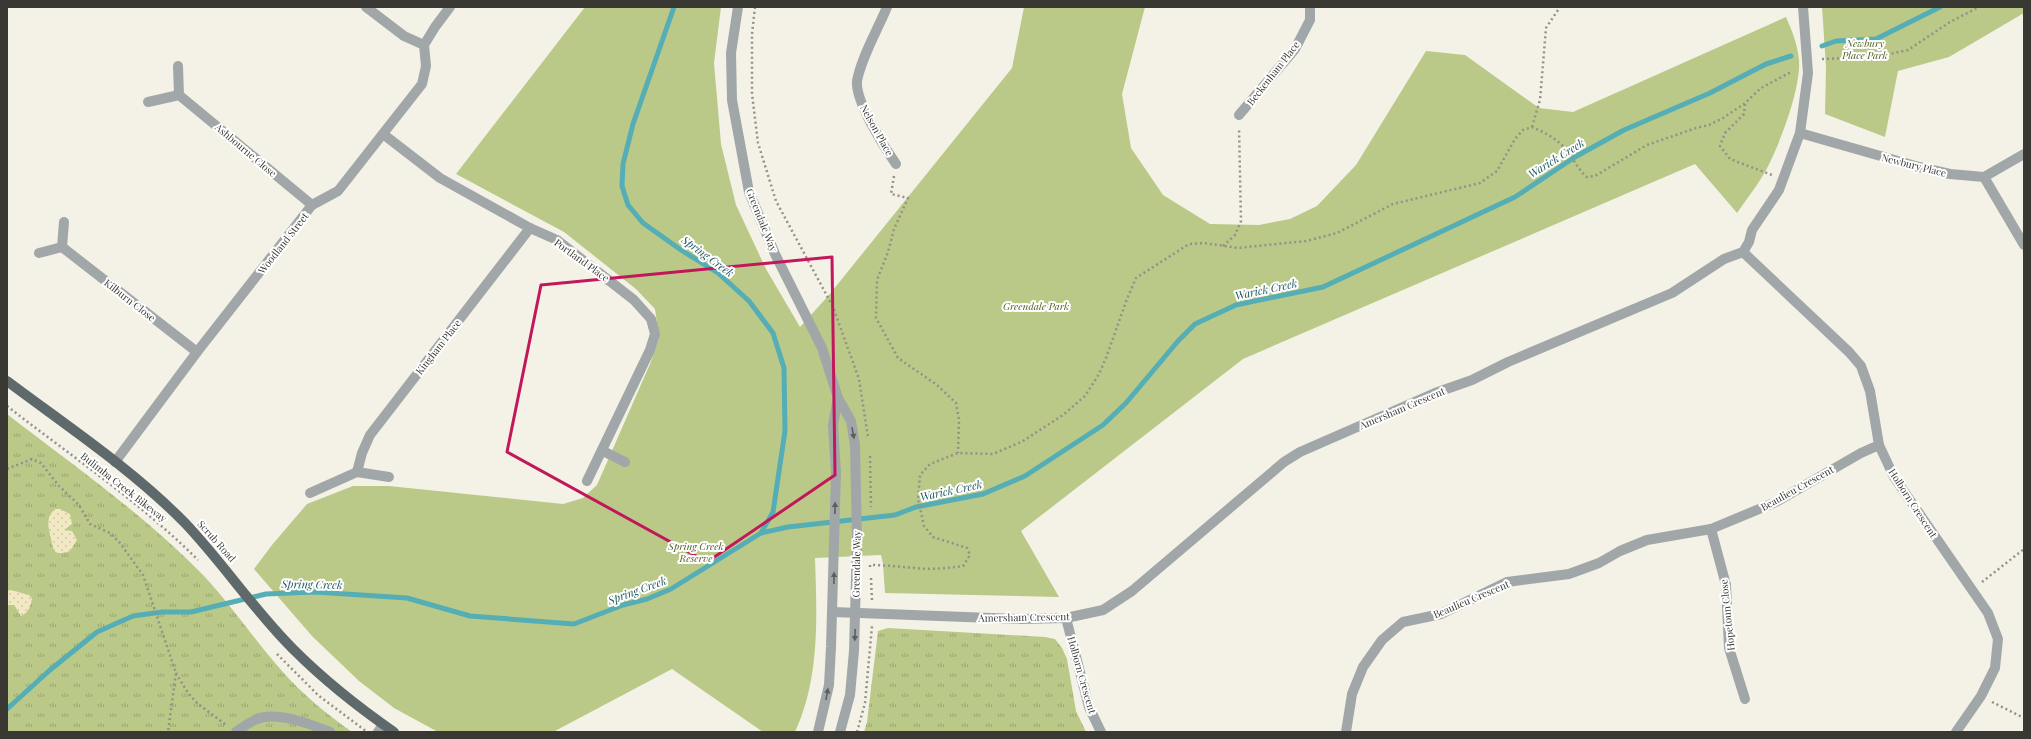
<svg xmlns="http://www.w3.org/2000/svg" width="2031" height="739" font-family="'Playfair Display',serif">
<defs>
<pattern id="grass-tufts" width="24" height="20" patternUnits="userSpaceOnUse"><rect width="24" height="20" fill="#bac988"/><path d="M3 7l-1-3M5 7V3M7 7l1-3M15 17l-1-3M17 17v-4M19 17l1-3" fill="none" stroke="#98a470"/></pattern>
<pattern id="sand-dots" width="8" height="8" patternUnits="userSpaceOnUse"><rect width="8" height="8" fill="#f2e8c3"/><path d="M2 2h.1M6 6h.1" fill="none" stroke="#d0c8a8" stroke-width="1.8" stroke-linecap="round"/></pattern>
</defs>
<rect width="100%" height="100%" fill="#f4f2e6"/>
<!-- grass -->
<g fill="url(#grass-tufts)">
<path d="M 7,414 C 74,466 145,515 204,576 C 232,606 255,641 283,672 C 303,695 327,714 352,732 L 7,732 Z"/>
<polygon points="888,628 1045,637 1055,639 1062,648 1067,659 1076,711 1086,732 864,732 867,722 878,631"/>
</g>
<!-- sand -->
<g fill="url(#sand-dots)">
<path d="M 55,509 L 60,509 L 70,514 L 72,524 L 64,530 L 72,531 L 77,540 L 70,551 C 52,557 54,550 50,535 C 48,525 46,517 55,509 Z"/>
<path d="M 11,590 L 29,595 L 32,598 C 31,606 29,612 21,616 L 14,605 L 7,605 L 7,591 Z"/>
</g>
<!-- park -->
<g fill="#bac988">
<path d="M 585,7 L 721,7 L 714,63 L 721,144 L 736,205 L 766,269 L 800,327 L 829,295 L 1012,68 L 1024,7 L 1145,7 L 1122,94 L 1131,148 L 1163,195 L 1210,224 L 1259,225 L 1290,219 L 1317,206 L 1356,165 L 1426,51 L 1465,55 L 1539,108 L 1573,112 L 1786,17 C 1792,31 1798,45 1799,61 C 1801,90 1777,153 1762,177 C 1754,190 1745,201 1737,213 L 1695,164 L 1243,359 L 1021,531 L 1059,597 L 885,593 L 883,564 L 881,555 L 815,558 C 817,617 820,678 795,732 L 763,732 L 672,669 L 553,732 L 438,732 L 394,708 L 359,681 L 312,636 L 254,569 L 272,545 L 307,504 L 353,486 L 389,486 L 563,504 L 583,498 L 597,485 L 650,364 L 659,338 L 655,309 L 636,289 L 564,232 L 456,174 Z"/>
<polygon points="1822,7 2024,7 2024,13 1949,57 1898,71 1885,137 1825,114 1826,67"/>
</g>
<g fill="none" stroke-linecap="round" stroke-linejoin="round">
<!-- stream -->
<g stroke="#55aeb5" stroke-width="5">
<polyline points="1822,46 1836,41 1876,39 1940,7"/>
<polyline points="761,533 788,527 895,515 916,507 983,494 1025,476 1103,425 1126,403 1178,341 1195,324 1236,305 1323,287 1515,197 1575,157 1624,130 1710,93 1766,64 1791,56"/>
<polyline points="7,709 50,670 97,632 133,616 162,612 191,612 266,594 315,592 407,598 470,616 574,624 623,605 647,599 671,589 761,533 773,512 785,431 784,368 773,333 749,301 718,273 681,250 643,223 628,205 622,186 623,164 633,124 674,7"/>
</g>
<!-- path -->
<g stroke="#939189" stroke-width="2.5" stroke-dasharray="2 3" stroke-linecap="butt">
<polyline points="755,7 752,34 752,94 758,143 776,201 833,307 859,379 868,437"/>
<polyline points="1822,59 1876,57 1908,50 1950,22 1979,7"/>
<polyline points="1745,104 1744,114 1725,133 1720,146 1730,159 1772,175"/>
<polyline points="1532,127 1540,100 1546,28 1560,7"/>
<polyline points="894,176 891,194 908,198 894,229 888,252 877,280 876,318 898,358 937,385 956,403 959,420 958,453"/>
<polyline points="1223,246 1235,235 1241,221 1239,128"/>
<path d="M 7,406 C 71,456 141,503 198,560"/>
<polyline points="870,456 871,507"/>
<polyline points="7,469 32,459 41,463 58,485 79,505 90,524 110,533 120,543 143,575 176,673 168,732"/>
<path d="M 870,567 L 870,565 C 886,565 901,567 916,568 C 932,570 948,568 963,566 L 970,555 L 967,548 L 933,537 L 924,526 L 918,499 L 920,475 L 930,464 L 958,453 L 993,454 L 1023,441 L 1063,415 L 1085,396 L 1099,374 L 1106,358 L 1127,299 L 1136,278 L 1189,244 L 1204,243 L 1238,248 L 1306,241 L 1337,233 L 1393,204 L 1480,183 L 1497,171 L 1515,139 L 1523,130 L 1532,127 C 1546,133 1559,140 1568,152 C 1575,161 1579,171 1587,177 L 1595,176 L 1647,145 L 1696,128 L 1709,125 L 1723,118 L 1744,104 L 1761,88 L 1791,72"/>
<polyline points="871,578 872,601"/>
<polyline points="1982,582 2024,549"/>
<polyline points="277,654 319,696 367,732"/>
<polyline points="176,673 188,693 197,703 226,725"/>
<polyline points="1992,702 2024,718"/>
<polyline points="857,732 865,703 872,626"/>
</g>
<!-- minor -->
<g stroke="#a1a7a9" stroke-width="10">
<polyline points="366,7 404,36 424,45"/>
<polyline points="738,7 731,53 732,100 749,192 775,254 822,348 838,398 851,421 855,445 857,541 854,651 850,695 840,732"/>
<path d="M 887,7 C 878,29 861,58 857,81 C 855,101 884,147 896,164"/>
<polyline points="179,95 312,205"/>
<polyline points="148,102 179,95 178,66"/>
<polyline points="1239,115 1295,49 1310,20 1310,7"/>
<polyline points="1800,133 1919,167 1950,174 1984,177 2024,154"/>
<polyline points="383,134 440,178 530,228 557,240 634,300 651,319 655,334 650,350 587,481"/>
<polyline points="1984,177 2024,245"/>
<polyline points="62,247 197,352"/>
<polyline points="1743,252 1849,352 1861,366 1870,391 1879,445 1894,477 1988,613 1998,639 1995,668 1981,696 1956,732"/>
<polyline points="39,253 62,247 64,222"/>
<polyline points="603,451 625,462"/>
<polyline points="115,462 197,352 312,205 338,191 422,84 426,66 424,45 435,27 450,7"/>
<polyline points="357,472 362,453 370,435 530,228"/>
<polyline points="310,493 357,472 389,477"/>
<polyline points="1711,529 1726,585 1729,648 1745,699"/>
<polyline points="833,612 1021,619 1066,618 1103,610 1132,591 1284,462 1300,452 1435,393 1472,380 1508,362 1672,293 1724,259 1743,252 1749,242 1752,230 1779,190 1800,133 1808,73 1803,7"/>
<polyline points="1066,618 1089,707 1101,732"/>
<path d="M 236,732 C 242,728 248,723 255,720 C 275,710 310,724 330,732"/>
<polyline points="378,732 383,725"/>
<polyline points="818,732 829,685 831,647 836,472 833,425 838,398"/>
<polyline points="1346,732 1352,694 1363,667 1382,640 1403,622 1441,614 1507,582 1569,574 1599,563 1620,551 1647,540 1711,529 1776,502 1861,453 1879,445"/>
</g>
<!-- major -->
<path stroke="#5e696c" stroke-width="10" d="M 7,381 C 67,426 132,469 185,523 C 223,563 254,610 293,649 C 324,680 358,707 394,732"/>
</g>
<!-- one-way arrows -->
<defs><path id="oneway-solid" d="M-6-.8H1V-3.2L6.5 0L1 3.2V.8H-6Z"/></defs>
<g fill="#5d5f5c">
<use href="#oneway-solid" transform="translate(853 433) rotate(80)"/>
<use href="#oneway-solid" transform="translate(835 508) rotate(-89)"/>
<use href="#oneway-solid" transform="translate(834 578) rotate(-89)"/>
<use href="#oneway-solid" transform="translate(855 635) rotate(92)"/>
<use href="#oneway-solid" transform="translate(827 694) rotate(-79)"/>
</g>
<!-- marked area -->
<path fill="none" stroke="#c2185b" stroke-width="3" stroke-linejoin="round" d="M 832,257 L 835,475 L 707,562 L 507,452 L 541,285 Z"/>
<g text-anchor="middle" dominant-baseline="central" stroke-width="4" stroke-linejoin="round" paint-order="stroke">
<!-- park labels -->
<g font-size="10" font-style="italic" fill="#525e21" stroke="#fff">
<text x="1865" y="43">Newbury<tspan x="1865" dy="12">Place Park</tspan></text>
<text x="1036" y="306">Greendale Park</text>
<text x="696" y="546">Spring Creek<tspan x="696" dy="12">Reserve</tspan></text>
</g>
<!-- street labels -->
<g font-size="10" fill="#393833" stroke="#fff">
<text transform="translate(1273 73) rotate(-52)">Beckenham Place</text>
<text transform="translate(877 130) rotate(61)">Nelson Place</text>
<text transform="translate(246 150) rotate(40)">Ashbourne Close</text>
<text transform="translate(1914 165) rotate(14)">Newbury Place</text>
<text transform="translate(762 220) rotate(68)">Greendale Way</text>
<text transform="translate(283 243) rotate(-52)">Woodland Street</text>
<text transform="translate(582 260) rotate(36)">Portland Place</text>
<text transform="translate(130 300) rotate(38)">Kilburn Close</text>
<text transform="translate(438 347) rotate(-52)">Kingham Place</text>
<text transform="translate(1402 408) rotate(-23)">Amersham Crescent</text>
<text transform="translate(124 487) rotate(38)">Bulimba Creek Bikeway</text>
<text transform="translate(1797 488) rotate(-29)">Beaulieu Crescent</text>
<text transform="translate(1913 503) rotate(57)">Holborn Crescent</text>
<text transform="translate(217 541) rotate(48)">Scrub Road</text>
<text transform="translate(856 564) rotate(-89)">Greendale Way</text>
<text transform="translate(1471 599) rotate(-23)">Beaulieu Crescent</text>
<text transform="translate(1727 615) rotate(-96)">Hopetoun Close</text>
<text transform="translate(1024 617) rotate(-1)">Amersham Crescent</text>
<text transform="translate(1082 675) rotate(74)">Holborn Crescent</text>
</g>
<!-- water labels -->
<g font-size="11" font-style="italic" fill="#1f565b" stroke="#fff">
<text transform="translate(1556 158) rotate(-32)">Warick Creek</text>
<text transform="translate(708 256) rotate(36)">Spring Creek</text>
<text transform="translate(1266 289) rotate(-12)">Warick Creek</text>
<text transform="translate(951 490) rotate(-12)">Warick Creek</text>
<text transform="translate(312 584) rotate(1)">Spring Creek</text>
<text transform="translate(637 590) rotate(-20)">Spring Creek</text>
</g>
</g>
<!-- border -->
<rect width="2031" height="739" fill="none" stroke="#393833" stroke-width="16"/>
</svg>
